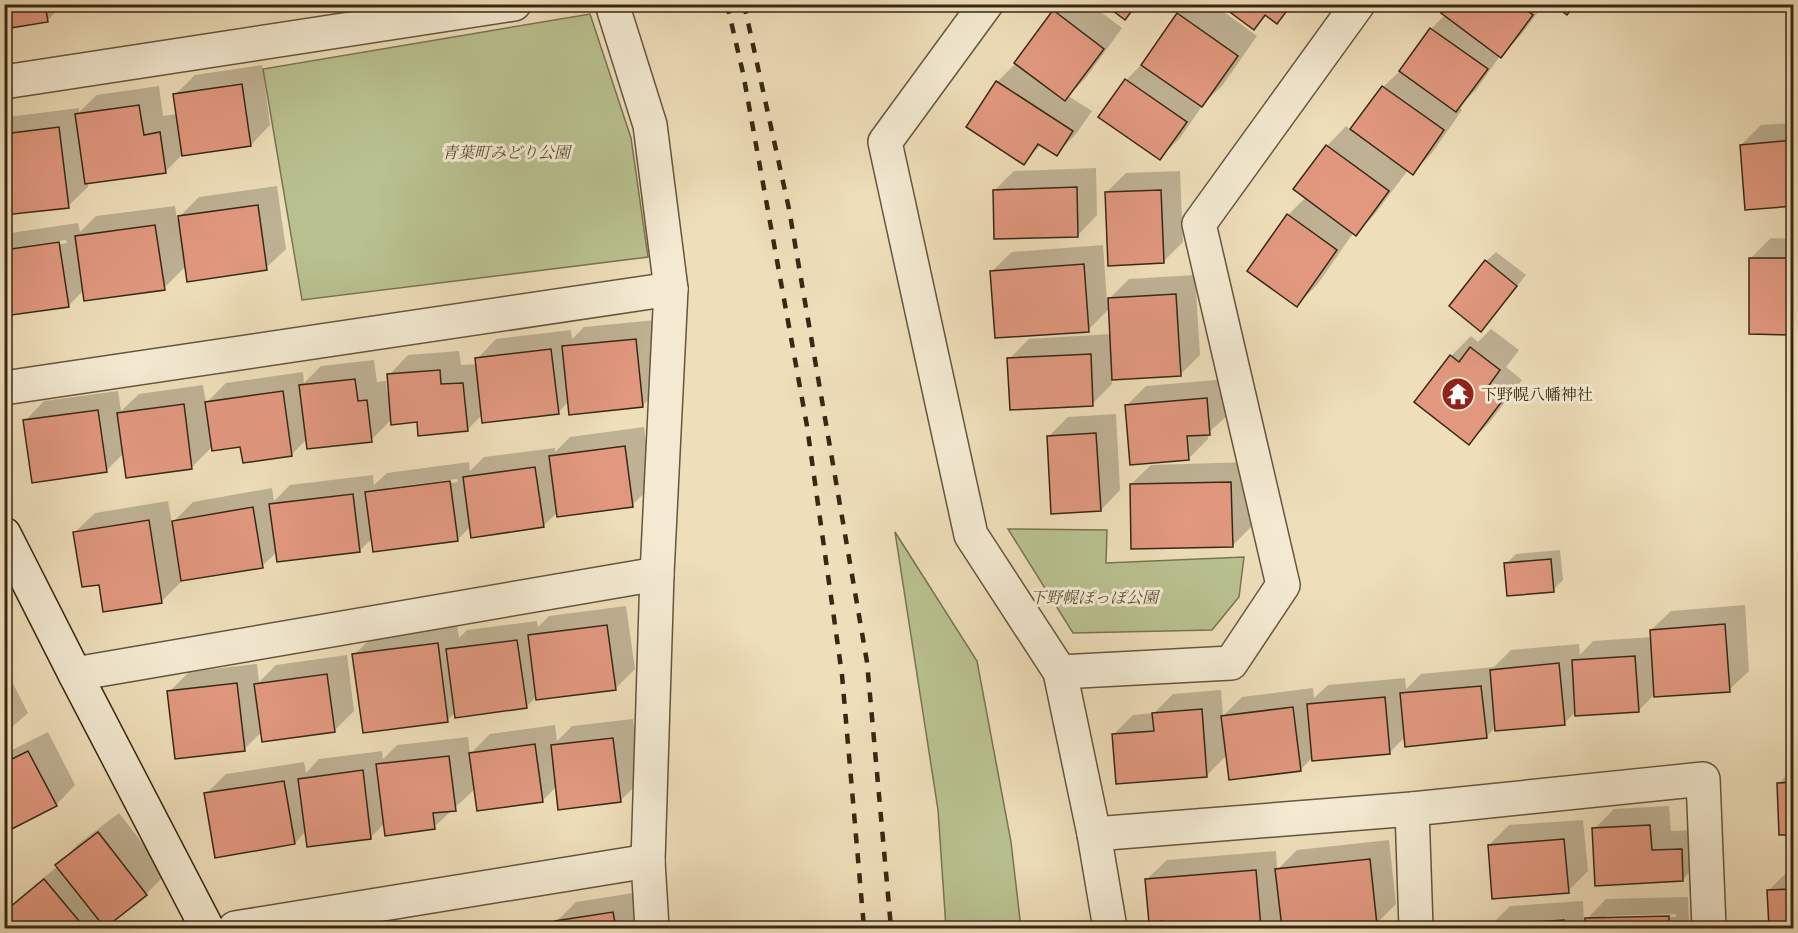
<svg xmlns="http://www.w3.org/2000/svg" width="1798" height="933" font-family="'IM FELL Great Primer','Noto Serif JP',serif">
<rect width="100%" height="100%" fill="#eedeba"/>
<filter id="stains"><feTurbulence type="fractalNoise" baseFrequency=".00333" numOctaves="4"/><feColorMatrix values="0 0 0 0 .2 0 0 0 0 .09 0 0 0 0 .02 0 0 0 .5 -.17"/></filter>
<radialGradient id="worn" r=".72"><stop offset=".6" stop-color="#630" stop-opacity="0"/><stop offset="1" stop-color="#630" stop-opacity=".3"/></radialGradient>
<!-- green -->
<g fill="#b9c190" stroke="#787452" stroke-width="1.5">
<polygon points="590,14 631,138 648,257 302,300 263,69"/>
<polygon points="1008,529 1107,530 1106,563 1244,557 1239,597 1212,630 1073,633"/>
<polygon points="895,532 977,661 1011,842 1021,928 946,928 938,810"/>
</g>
<!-- shadow -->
<g fill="#0003" fill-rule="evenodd">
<polygon points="4,4 63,4 47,21"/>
<polygon points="1061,4 1090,4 1122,28 1085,79 1068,96 1092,111 1076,134 1056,154 1042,144 1023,163 968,127 997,82 1015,64"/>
<polygon points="1188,4 1213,4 1257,36 1222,86 1205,102 1180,138 1160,158 1100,117 1126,80 1146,60 1179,14"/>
<polygon points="1222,4 1294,4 1277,22 1267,15 1254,28"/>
<polygon points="1449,4 1544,4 1520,36 1500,56 1476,90 1459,107 1462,110 1432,153 1412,173 1408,170 1375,214 1356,234 1354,232 1317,285 1297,305 1288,215 1306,197 1327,146 1346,126 1351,130 1383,87 1403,68 1431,29 1446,14"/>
<polygon points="262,65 270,125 251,145 183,154 165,172 88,182 88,187 68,206 4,213 4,120 8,117 79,108 79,112 97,95 159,86 163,116 178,114 175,95 195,75"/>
<polygon points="1794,123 1794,204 1741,145 1761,125"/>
<polygon points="1096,168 1097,215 1078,235 995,190 1014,171"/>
<polygon points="1180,171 1183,242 1163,262 1106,193 1126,173"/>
<polygon points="277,186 286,249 266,268 186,266 164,288 84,290 69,305 4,252 67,243 66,240 4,249 4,234 78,223 80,232 96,216 175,206 177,219 199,197"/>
<polygon points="1771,238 1794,239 1794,333 1751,258"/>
<polygon points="1103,245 1107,301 1129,279 1195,275 1200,355 1180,375 1112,379 1112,384 1092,404 1009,359 1029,339 1111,334 1110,308 1088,330 992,271 1012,252"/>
<polygon points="1496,252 1526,275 1481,330 1486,261"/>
<polygon points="655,320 662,386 643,405 569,401 558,413 482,415 467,430 418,421 392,419 371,440 307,439 291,455 241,445 212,447 192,467 124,453 107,470 25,421 44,401 118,391 121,411 139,394 203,385 206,403 226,383 303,372 304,383 321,366 374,360 377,382 386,381 387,393 390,392 389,375 408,355 459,351 461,365 477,364 477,359 496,339 571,330 572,339 584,327"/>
<polygon points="1491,329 1519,350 1506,367 1522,380 1489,423 1469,443 1416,402 1451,356 1471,336 1478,342"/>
<polygon points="1227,379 1229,414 1208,433 1208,439 1189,458 1126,406 1146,386"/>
<polygon points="1116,414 1120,490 1101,510 1048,437 1068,417"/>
<path d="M 644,427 L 652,486 L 632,505 L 558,512 L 543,526 L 471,526 L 457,540 L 373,538 L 359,551 L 277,552 L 262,566 L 180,580 L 181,582 L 161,602 L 100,583 L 75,532 L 95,513 L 168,501 L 172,523 L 193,502 L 272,488 L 274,501 L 290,485 L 373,475 L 374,485 L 387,473 L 469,462 L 470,471 L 484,457 L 555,448 L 555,452 L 570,437 ZM 457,479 L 458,482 L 387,491 L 387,488 Z"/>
<polygon points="1250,462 1252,526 1232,546 1131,484 1151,465"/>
<polygon points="1560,550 1563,580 1553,590 1506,564 1516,554"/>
<polygon points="1745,605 1749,671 1729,690 1656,693 1638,711 1577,711 1564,723 1496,727 1486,737 1405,737 1390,752 1313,757 1301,769 1227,755 1206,776 1113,735 1133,715 1154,713 1173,694 1221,690 1223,716 1242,697 1313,688 1314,698 1328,685 1405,678 1406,689 1421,674 1494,667 1511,650 1579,644 1580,655 1593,641 1652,637 1651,630 1671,611"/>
<polygon points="626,606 635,669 615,689 537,696 526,707 456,712 447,720 354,655 374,635 457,624 459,638 467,630 537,621 538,627 549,616"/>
<polygon points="347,655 354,711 334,731 262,732 244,749 169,692 189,672 257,664 259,682 276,665"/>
<polygon points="4,666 28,713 4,734"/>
<polygon points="633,719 640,781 620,801 557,786 543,800 475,789 434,827 385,823 371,837 306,831 295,843 206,794 226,774 304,762 306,773 319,759 382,751 383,759 397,745 468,737 470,754 490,734 555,725 557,741 572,726"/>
<polygon points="48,732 75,785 56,805 4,831 4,754"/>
<polygon points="1794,769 1794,833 1779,783"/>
<polygon points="1669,806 1671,831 1701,830 1702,860 1682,880 1594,829 1614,809"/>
<polygon points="119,813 166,874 146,894 113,919 120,927 118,928 4,928 4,913 20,897 58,866 77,845"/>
<polygon points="1583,820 1588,871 1568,891 1489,845 1509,825"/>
<polygon points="1389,840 1396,904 1377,923 1335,928 1165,928 1164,920 1147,879 1167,860 1276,851 1277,870 1297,850"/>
<polygon points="1788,871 1794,871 1794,928 1771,928 1769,890"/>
<polygon points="633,893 638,928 557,928 556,922 576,902"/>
<path d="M 1688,897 L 1689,928 L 1491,928 L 1491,925 L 1510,906 L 1583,901 L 1584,922 L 1606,899 ZM 1676,914 L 1676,917 L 1605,919 L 1605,916 Z"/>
<polygon points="538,922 539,928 494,928 495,927"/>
<polygon points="429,924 429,928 404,928 405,928"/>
</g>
<!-- building -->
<g fill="#e1987f" stroke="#382813" stroke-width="1.5">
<polygon points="4,4 45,4 48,22 4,29"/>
<polygon points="1104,4 1137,4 1125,20"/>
<polygon points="1219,4 1292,4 1277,24 1265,15 1254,30"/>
<polygon points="1447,4 1519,4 1533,15 1501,58 1441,13"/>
<polygon points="1552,4 1575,4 1567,15"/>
<polygon points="1053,10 1104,49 1065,101 1014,63"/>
<polygon points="1177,13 1238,56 1202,107 1141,65"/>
<polygon points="1430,28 1488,69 1456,112 1399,71"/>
<polygon points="1125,79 1187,122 1160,160 1098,117"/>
<polygon points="996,81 1073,131 1057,156 1038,144 1024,165 966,127"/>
<polygon points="242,84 251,146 182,156 173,94"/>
<polygon points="1382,86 1444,130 1413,175 1350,129"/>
<polygon points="139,105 144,135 160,132 166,173 85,184 75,114"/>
<polygon points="59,127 69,208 4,215 4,134"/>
<polygon points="1794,140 1794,206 1745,210 1740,145"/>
<polygon points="1326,145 1389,191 1356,236 1293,189"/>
<polygon points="1077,187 1078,237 994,239 993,190"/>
<polygon points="1161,190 1164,263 1108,266 1105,192"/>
<polygon points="258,205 267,270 187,282 178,216"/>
<polygon points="1287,214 1337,250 1297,307 1247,271"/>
<polygon points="155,225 165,290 84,301 75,236"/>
<polygon points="59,242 69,307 4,316 4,250"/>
<polygon points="1749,258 1794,258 1794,335 1749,334"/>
<polygon points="1485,260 1517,286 1481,332 1449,306"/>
<polygon points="1084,264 1089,332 995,338 990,271"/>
<polygon points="1176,294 1181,376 1112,380 1108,298"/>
<polygon points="636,339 643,407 569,415 562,346"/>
<polygon points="1470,347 1500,370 1487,388 1503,400 1469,445 1414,402 1450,355 1459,362"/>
<polygon points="551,349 559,414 482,423 475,358"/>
<polygon points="1091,354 1093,406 1010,410 1007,358"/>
<polygon points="440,370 441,384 463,383 468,431 418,436 417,422 391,425 387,374"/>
<polygon points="355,379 358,401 367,400 372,442 307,449 299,385"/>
<polygon points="283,391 292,456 243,463 240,447 212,451 205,402"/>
<polygon points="1207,398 1210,435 1187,436 1189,460 1130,465 1125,405"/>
<polygon points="184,404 192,469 126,478 117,413"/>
<polygon points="98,410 107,472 32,483 23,420"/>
<polygon points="1096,433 1101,511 1051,514 1047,436"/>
<polygon points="625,446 633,507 557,517 549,456"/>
<polygon points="535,467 544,527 471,538 463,477"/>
<polygon points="450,481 458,541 373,552 365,492"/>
<polygon points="1231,482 1233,547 1131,549 1130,484"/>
<polygon points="353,494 360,552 277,562 269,504"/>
<polygon points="253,507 263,568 181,581 172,521"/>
<polygon points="149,520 162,603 103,612 99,585 82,587 73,532"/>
<polygon points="1551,559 1554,592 1507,596 1504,563"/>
<polygon points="1725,624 1730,692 1654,697 1650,630"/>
<polygon points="607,625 616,690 536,700 528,635"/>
<polygon points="517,640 527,708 455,718 446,649"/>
<polygon points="438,643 448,722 363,733 352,654"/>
<polygon points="1635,656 1639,712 1575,716 1572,660"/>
<polygon points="1559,663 1565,725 1495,731 1490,670"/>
<polygon points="327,674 335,732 262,742 254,684"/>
<polygon points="237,683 245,751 175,759 167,691"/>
<polygon points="1481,686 1487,738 1405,747 1400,693"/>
<polygon points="1385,697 1390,754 1312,761 1307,704"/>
<polygon points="1293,707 1301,771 1229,780 1221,716"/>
<polygon points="1202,709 1207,777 1116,784 1112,734 1154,731 1152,713"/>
<polygon points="613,738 621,802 558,810 551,745"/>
<polygon points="535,744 543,802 477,811 469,753"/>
<polygon points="28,751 57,806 4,833 4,763"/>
<polygon points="449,756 456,811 433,813 435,829 385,836 376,764"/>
<polygon points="363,770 371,839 307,847 298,779"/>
<polygon points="284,781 295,844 215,858 204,793"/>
<polygon points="1794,782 1794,835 1779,835 1777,783"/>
<polygon points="1650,825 1652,850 1682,849 1683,881 1595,886 1592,828"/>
<polygon points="98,832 147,895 105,928 55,865"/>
<polygon points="1564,839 1569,893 1492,899 1488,845"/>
<polygon points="1370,859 1377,925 1347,928 1282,928 1275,869"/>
<polygon points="1256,870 1261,928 1163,928 1162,921 1149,923 1145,879"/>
<polygon points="44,879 85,928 8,928 4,924 4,912"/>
<polygon points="1794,889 1794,928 1769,928 1767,890"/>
<polygon points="613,912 616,928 556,928 555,921"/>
<polygon points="1669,916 1669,928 1585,928 1585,918"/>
<polygon points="1564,920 1564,928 1489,928 1489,925"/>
</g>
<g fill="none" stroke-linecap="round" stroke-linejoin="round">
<!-- street casing -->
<g stroke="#66563d" stroke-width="36">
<g id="street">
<polyline points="612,4 650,125 671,289 657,574 648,861 652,928"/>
<polyline points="986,4 885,142 971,535 1060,672 1094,834 1110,928"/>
<polyline points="4,82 514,4"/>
<polyline points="4,388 671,289"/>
<polyline points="1060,672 1231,663 1283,585 1199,224 1358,4"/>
<polyline points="75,674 657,574"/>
<polyline points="1412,809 1416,928"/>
<polyline points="1094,834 1412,809 1703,779 1709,928"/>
<polyline points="235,928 648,861"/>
</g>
</g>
<!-- secondary casing -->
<g stroke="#382813" stroke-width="36">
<polyline id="secondary" points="4,534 75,674 207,928"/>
</g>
<!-- street -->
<use href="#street" stroke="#f4ead2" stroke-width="33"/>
<!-- secondary -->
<use href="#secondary" stroke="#f4ead2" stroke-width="33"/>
<!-- rail -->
<g stroke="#382813" stroke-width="4.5" stroke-dasharray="10 10" stroke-linecap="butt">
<polyline points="727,4 743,73 807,426 842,675 864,928"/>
<polyline points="744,4 789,209 867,662 891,928"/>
</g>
</g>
<!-- icons -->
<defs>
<g id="temple-disc" transform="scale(1.725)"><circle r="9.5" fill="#8f2418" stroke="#f4ead2"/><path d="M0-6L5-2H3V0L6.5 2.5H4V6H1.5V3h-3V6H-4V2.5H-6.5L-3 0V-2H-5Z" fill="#fff"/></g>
</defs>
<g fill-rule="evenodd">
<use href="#temple-disc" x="1458" y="394"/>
</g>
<g text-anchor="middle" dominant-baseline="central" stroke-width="6" stroke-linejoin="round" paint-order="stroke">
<!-- park labels -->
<g font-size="16" font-style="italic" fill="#584e32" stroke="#f4ead2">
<text x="506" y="152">青葉町みどり公園</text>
<text x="1094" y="597">下野幌ぽっぽ公園</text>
</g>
<!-- poi labels -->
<g font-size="16" fill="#382813" stroke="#f4ead2" text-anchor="start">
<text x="1481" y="394">下野幌八幡神社</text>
</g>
</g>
<!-- margin -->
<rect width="1798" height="933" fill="none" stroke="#eedeba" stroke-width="24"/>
<rect x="6" y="6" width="1786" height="921" fill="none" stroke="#382813" stroke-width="3"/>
<rect x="12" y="12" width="1774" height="909" fill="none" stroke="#382813" stroke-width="1.5"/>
<rect width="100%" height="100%" filter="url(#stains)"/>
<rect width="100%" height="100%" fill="url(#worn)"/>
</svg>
